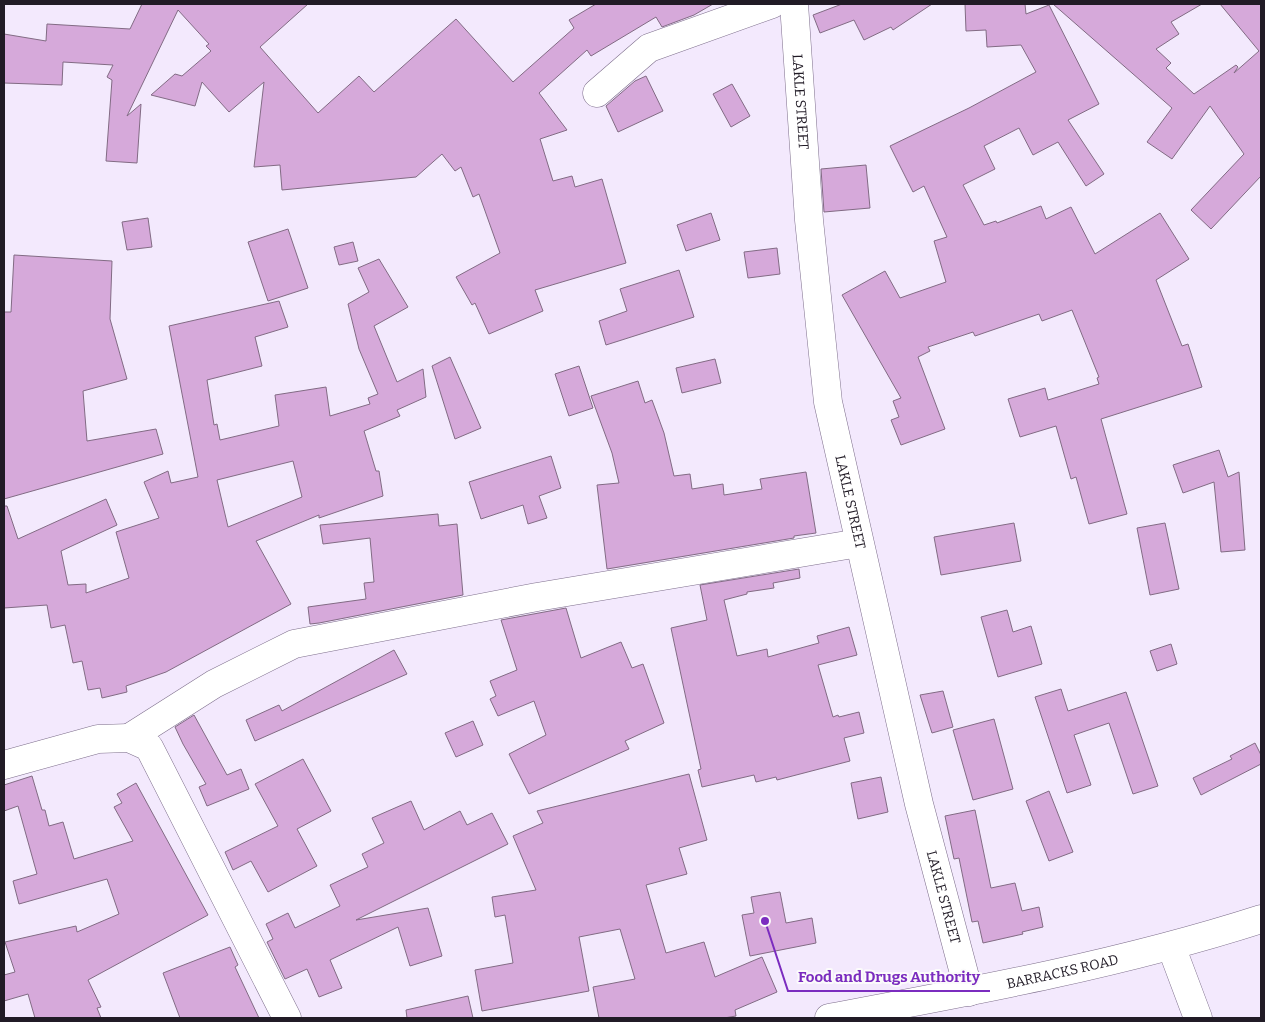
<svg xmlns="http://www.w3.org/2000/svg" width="1265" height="1022" font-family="Bitter,serif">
<rect width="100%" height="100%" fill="#f3e9fd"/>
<!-- building -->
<g fill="#d6a9da" stroke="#826b84" fill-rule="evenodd">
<polygon points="142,4 308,4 260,47 318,113 359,76 374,92 456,19 513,82 574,28 569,20 596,4 713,4 694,15 662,27 656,17 591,56 587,50 539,93 567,130 540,139 553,181 572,176 575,187 602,179 626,263 535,290 543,311 489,334 475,303 472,305 456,277 500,253 479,194 473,197 461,167 455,171 442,154 416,177 282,190 280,165 254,167 264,82 229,112 202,82 195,106 151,95 175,74 182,76 211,51 206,46 209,44 178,10 127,116 141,104 137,163 106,161 112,80 107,77 113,65 63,62 62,85 4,83 4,34 46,41 47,24 130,29"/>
<polygon points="842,4 932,4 893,30 891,27 864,40 854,20 820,33 813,15"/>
<polygon points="965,4 1025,4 1026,14 1049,5 1099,104 1068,120 1104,174 1086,186 1058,142 1033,155 1019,128 984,146 995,169 963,185 984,225 996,221 997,223 1041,206 1046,219 1071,207 1095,254 1160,213 1189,259 1156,280 1182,346 1188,344 1202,387 1101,419 1127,514 1089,524 1076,477 1071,479 1056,426 1020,437 1008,399 1045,388 1048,400 1099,384 1097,378 1099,377 1072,310 1042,321 1039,314 975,336 973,332 928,347 930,351 918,357 945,429 901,445 891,420 899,417 893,401 901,398 842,295 885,271 900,298 946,282 934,241 947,237 924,186 913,192 890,146 969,108 1036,72 1021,45 987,47 986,30 966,31"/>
<polygon points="1053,4 1202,4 1171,22 1179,34 1156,49 1171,63 1166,68 1194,94 1236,65 1238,67 1234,73 1259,51 1220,4 1261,4 1261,176 1211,229 1191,210 1244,154 1210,106 1172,159 1147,142 1172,108"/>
<polygon points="646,76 663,111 618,132 606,106 635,81"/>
<polygon points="732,84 750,116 731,127 713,94"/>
<polygon points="866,165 870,208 824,212 821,169"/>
<polygon points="711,213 720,240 686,251 677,225"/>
<polygon points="148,218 152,247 127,250 122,222"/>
<polygon points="288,229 308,288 268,301 248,242"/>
<polygon points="353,242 358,261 339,265 334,247"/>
<polygon points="777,248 780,274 748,278 744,252"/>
<polygon points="14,255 112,261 110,319 127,379 83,391 87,441 156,429 163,454 4,499 4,312 11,312"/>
<path d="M 379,259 L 408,307 L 374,326 L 397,382 L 423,369 L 426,397 L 397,410 L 400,416 L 364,431 L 376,471 L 379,471 L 383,496 L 319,518 L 319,515 L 256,541 L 291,604 L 166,672 L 126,686 L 127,692 L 102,698 L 100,688 L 88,690 L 82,661 L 73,663 L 65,625 L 51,628 L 47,605 L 4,608 L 4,506 L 7,506 L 18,539 L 106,499 L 117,525 L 61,551 L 68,585 L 86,584 L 86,593 L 129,578 L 116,532 L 159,518 L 144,482 L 168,471 L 171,483 L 198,477 L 169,326 L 279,301 L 288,327 L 255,337 L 262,366 L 207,380 L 214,425 L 217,424 L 220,440 L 279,426 L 275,395 L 326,387 L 330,416 L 370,404 L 368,398 L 378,394 L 359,349 L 348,304 L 369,292 L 358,268 ZM 293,461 L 302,497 L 228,527 L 217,480 Z"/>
<polygon points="679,270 694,317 606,345 599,321 627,311 620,289"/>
<polygon points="450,357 481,428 455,439 432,366"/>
<polygon points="715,359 721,383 682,393 676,368"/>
<polygon points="579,366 593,408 569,416 555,374"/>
<polygon points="638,381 645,403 652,400 664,433 674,476 690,474 692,489 723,484 724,495 762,489 760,479 806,472 816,533 794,536 794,538 607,569 597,485 619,483 612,453 591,396"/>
<polygon points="1219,450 1228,477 1239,472 1245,550 1221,552 1214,482 1183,493 1173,465"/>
<polygon points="551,456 561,488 539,496 547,518 528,524 523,505 481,519 469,482"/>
<polygon points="438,514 439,526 457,524 463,595 319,623 310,624 308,607 366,599 364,583 374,582 370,538 323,544 320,525"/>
<polygon points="1014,523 1021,561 941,575 934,537"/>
<polygon points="1165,523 1179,589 1150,595 1137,528"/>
<polygon points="799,569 800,578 773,583 774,588 747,592 747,594 724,600 737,656 767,649 768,657 819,643 817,636 849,627 857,655 818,665 833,717 838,715 839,717 859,712 864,733 844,738 850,761 777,780 776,777 756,782 754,775 702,787 698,770 701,769 671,628 707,620 700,585"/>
<polygon points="566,608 581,658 621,642 632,668 643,664 664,723 625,741 629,749 529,794 509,754 546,735 534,701 498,716 490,699 496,696 490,681 517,670 501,620"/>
<polygon points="1007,610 1013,632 1031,626 1042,664 998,677 981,617"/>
<polygon points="1171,644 1177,664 1157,671 1150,651"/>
<polygon points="394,650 407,674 255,741 246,720 279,705 282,711"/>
<polygon points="1061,689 1068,711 1126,692 1158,786 1133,794 1109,723 1074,735 1091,785 1067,793 1035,697"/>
<polygon points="943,691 953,727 932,733 920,695"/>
<polygon points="194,715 227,775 241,769 249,789 207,806 199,787 206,784 183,744 175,727"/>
<polygon points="994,719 1013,789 973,800 953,730"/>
<polygon points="473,721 483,745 456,757 445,733"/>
<polygon points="1255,743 1261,755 1261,764 1201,795 1193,778 1232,759 1230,756"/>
<polygon points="303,759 331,811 297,829 317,866 268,892 251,861 233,870 225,852 278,826 255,784"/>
<polygon points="689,774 707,840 679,848 687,874 646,885 666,953 704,942 715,977 762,957 777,992 735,1010 736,1016 724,1018 599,1018 593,987 635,979 620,929 579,937 589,991 482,1011 475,970 513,963 505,915 495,917 492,897 536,890 513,836 543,823 537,811"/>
<polygon points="32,776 42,810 45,810 49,826 63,822 74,859 133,841 114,807 122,803 117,794 136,783 208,915 88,980 101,1007 97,1008 101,1018 35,1018 28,994 4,1001 4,975 15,972 5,942 76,926 77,932 119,914 107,879 19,904 13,881 37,874 18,806 4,811 4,785"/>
<polygon points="881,777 888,812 858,819 851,783"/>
<polygon points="1049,791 1073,852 1049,861 1026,801"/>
<polygon points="411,801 424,830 460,811 467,825 492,813 508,844 356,920 428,908 442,956 410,966 398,927 330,960 342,988 319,997 307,969 285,979 267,942 273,939 266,924 288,913 295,928 340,906 330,885 368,867 362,854 384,843 372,818"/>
<polygon points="975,810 991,888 1015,883 1022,911 1039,907 1043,927 1022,932 1023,934 983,943 978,921 972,922 959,858 954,859 945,816"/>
<polygon points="780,892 786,923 812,918 816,943 750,956 742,915 754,913 751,897"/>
<polygon points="230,947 238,965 235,967 259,1018 180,1018 163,973"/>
<polygon points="468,996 473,1018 407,1018 406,1010"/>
</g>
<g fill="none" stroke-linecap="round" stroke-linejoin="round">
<!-- minor casing -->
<g stroke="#7e6f8c" stroke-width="29">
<g id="minor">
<path id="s1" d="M 794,4 L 809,220 L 828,402 L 919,804 L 969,992"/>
<polyline points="597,93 649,48 772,4"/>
<polyline points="129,738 214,684 294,644 537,597 859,543"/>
<polyline points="4,765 98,739 129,738 149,747 287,1018"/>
<polyline points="1171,946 1198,1018"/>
<path id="s2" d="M 829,1018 C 974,991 1121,964 1261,919"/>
</g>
</g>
<!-- minor -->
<use href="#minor" stroke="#fff" stroke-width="28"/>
</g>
<g text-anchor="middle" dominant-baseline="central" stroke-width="4" stroke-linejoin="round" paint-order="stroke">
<!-- street labels -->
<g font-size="14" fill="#211b26" stroke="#fbfbfb">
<text stroke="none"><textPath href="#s1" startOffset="98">LAKLE STREET</textPath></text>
<text stroke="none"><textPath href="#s1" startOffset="502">LAKLE STREET</textPath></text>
<text stroke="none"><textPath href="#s1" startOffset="908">LAKLE STREET</textPath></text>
<text stroke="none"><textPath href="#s2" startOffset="238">BARRACKS ROAD</textPath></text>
</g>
</g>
<!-- callouts -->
<path fill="none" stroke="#7b2cbf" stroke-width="2" d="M765 921L788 991H990"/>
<circle fill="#7b2cbf" stroke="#fbfbfb" stroke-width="2" cx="765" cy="921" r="5"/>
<g font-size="15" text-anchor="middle" font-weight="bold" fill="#7b2cbf" stroke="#fbfbfb" stroke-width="4" stroke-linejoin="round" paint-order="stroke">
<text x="889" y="982">Food and Drugs Authority</text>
</g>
<!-- border -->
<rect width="1265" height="1022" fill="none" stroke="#211b26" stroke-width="10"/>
</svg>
